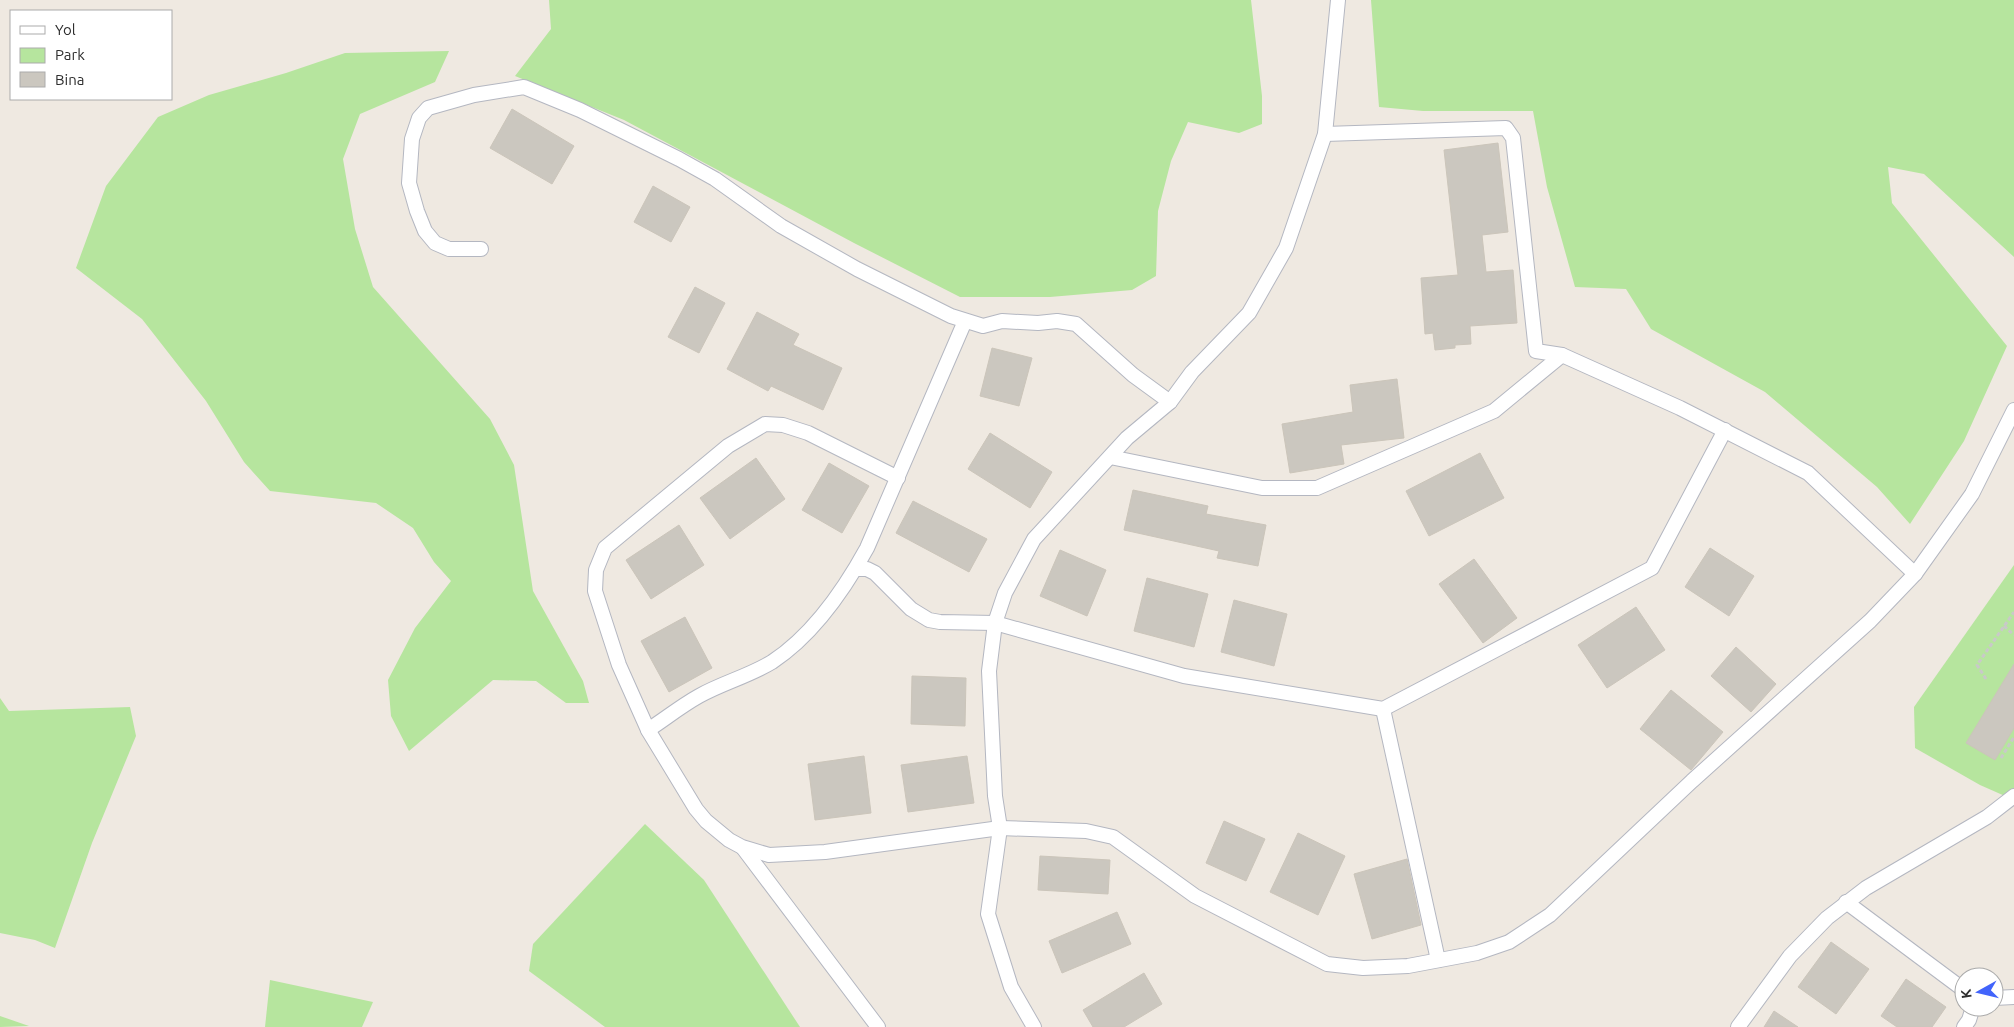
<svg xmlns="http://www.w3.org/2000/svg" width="2014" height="1027" font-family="Ubuntu,sans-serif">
<rect width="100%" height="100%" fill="#efe9e1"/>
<!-- green -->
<g fill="#b6e59e">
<polygon points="549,0 1251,0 1262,96 1262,124 1239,133 1188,122 1171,161 1158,211 1156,276 1132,290 1050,297 960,297 854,243 624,120 515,76 551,29"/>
<polygon points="1371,0 2014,0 2014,257 1924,174 1888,167 1892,203 2007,346 1964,441 1910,524 1877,487 1765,392 1651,329 1626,289 1575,287 1547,187 1533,111 1423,111 1379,107"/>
<polygon points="449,51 435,82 360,114 343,159 355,229 373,287 490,419 514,465 533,591 583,681 589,703 566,703 536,681 493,680 409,751 391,716 388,680 415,628 451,581 434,562 413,528 376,503 270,491 244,462 206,401 142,319 76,268 106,186 158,117 209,95 286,73 345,53"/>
<polygon points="2014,565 2014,800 1980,785 1915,748 1914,707"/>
<polygon points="0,698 9,711 130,707 136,736 92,843 55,948 35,940 0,933"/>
<polygon points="645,824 704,880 800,1027 605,1027 529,971 533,944"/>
<polygon points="270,980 373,1002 362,1027 265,1027"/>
<polygon points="0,1016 29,1026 0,1027"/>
</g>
<!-- building -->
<g fill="#cbc7bf" stroke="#cbc5ba">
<polygon points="512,109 574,146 552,184 490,148"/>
<polygon points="1498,143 1508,232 1482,235 1486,272 1513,270 1517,323 1470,326 1471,344 1455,345 1455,348 1435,350 1433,333 1425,334 1421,278 1458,275 1444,150"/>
<polygon points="653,186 690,207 671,242 634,222"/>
<polygon points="695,287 725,303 699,353 668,337"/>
<polygon points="757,312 799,334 793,345 842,368 823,410 771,386 768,391 727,369"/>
<polygon points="992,348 1032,358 1019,406 980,396"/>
<polygon points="1397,379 1404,438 1341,445 1344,464 1290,473 1282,424 1353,412 1350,385"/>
<polygon points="990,433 1052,472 1030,508 968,469"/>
<polygon points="1480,453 1504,498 1429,536 1406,491"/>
<polygon points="756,458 785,499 730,539 700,498"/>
<polygon points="829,463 869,486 842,533 802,510"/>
<polygon points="1133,490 1208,506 1206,514 1266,525 1258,566 1217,558 1219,551 1124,530"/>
<polygon points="913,501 987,539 969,572 896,533"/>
<polygon points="679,525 704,565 651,599 626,560"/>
<polygon points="1710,548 1754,576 1729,616 1685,587"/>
<polygon points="1060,550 1106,570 1087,616 1040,596"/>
<polygon points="1474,559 1517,618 1483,643 1439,584"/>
<polygon points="1147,578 1208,594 1194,647 1134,631"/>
<polygon points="1234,600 1287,614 1274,666 1221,652"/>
<polygon points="1636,607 1665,650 1607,688 1578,645"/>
<polygon points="685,617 712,668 669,692 641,641"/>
<polygon points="1736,647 1776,684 1751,712 1711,676"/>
<polygon points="2014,664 2014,728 1995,760 1966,743"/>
<polygon points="912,676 966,678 965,726 911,724"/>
<polygon points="1671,690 1723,732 1691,770 1640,729"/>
<polygon points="864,756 871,813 815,820 808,764"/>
<polygon points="967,756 974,803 908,812 901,765"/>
<polygon points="1224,821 1265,839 1246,881 1206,863"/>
<polygon points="1298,833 1345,856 1318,915 1270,892"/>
<polygon points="1040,856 1110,860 1108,894 1038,890"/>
<polygon points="1407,859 1421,925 1372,939 1354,874"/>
<polygon points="1117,912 1131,944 1062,973 1049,941"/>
<polygon points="1831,942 1869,969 1836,1014 1798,987"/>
<polygon points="1144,973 1162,1004 1124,1027 1093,1027 1083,1010"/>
<polygon points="1906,979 1946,1007 1932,1027 1897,1027 1881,1016"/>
<polygon points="1774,1011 1798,1027 1764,1027"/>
</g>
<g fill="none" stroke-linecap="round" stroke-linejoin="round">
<!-- street casing -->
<g stroke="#b4b7c1" stroke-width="16">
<g id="street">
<polyline points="1325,134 1506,128 1513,138 1536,351 1562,355 1680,408 1808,473 1915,574"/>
<polyline points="481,249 449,249 435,243 425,231 417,211 409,183 412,139 419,118 428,108 474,95 524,87 580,110 679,159 715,179 781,226 857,269 951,316 983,326 1002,321 1038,323 1057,321 1076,324 1133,375 1170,402"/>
<polyline points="1110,457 1262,488 1317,488 1494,411 1562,355"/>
<polyline points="898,478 808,433 783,425 765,424 728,446 605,548 596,570 595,591 619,665 648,730 696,809 706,821 729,840 742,847 769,855 825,852 1000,828 1086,831 1113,837 1195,896 1327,964 1363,968 1408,966 1477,953 1509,942 1550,915 1692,781 1870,621 1915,574 1972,494 2014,410"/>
<polyline points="856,569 867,569 875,573 911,609 929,620 940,622 995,623 1184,676 1383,709 1652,568 1725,430"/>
<polyline points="1383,709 1438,960"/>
<path d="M 648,730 C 665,719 681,706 699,696 C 722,683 749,676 772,662 C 813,635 844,590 867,548 L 965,321"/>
<polyline points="743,848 878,1027"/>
<polyline points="1846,902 1964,990"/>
<polyline points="1994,998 2014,997"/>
<polyline points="1034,1027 1011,987 988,914 1000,828 995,796 989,671 995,623 1005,593 1034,539 1127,438 1170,402 1192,372 1249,313 1286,248 1325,134 1338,0"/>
<polyline points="1738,1027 1790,956 1827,918 1866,888 1987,817 2014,796"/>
<polyline points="1964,1027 1969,1020 1973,1007"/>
</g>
</g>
<!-- path -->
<g stroke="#c9c9c9" stroke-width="3" stroke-dasharray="4 2.5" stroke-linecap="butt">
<polyline points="2004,626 2014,635"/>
<polyline points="1986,679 1977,665 2014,612"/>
<polyline points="2001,758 2014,737"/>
</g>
<!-- street -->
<use href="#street" stroke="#fff" stroke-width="14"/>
</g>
<!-- legend -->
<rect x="10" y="10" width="162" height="90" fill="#ffffff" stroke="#ababab"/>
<rect x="20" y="26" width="25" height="8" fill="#ffffff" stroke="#ababab"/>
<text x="55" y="35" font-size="15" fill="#2e2e2e">Yol</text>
<rect x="20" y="48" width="25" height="15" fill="#b6e59e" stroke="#ababab"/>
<text x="55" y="60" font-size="15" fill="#2e2e2e">Park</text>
<rect x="20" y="72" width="25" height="15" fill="#cbc7bf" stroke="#ababab"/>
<text x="55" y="85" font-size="15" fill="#2e2e2e">Bina</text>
<!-- north arrow -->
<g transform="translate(1979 992) rotate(262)"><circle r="24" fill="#ffffff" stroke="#ababab"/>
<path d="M0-4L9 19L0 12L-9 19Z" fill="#4264fb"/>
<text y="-8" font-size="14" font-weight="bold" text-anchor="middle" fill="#2e2e2e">K</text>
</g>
</svg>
